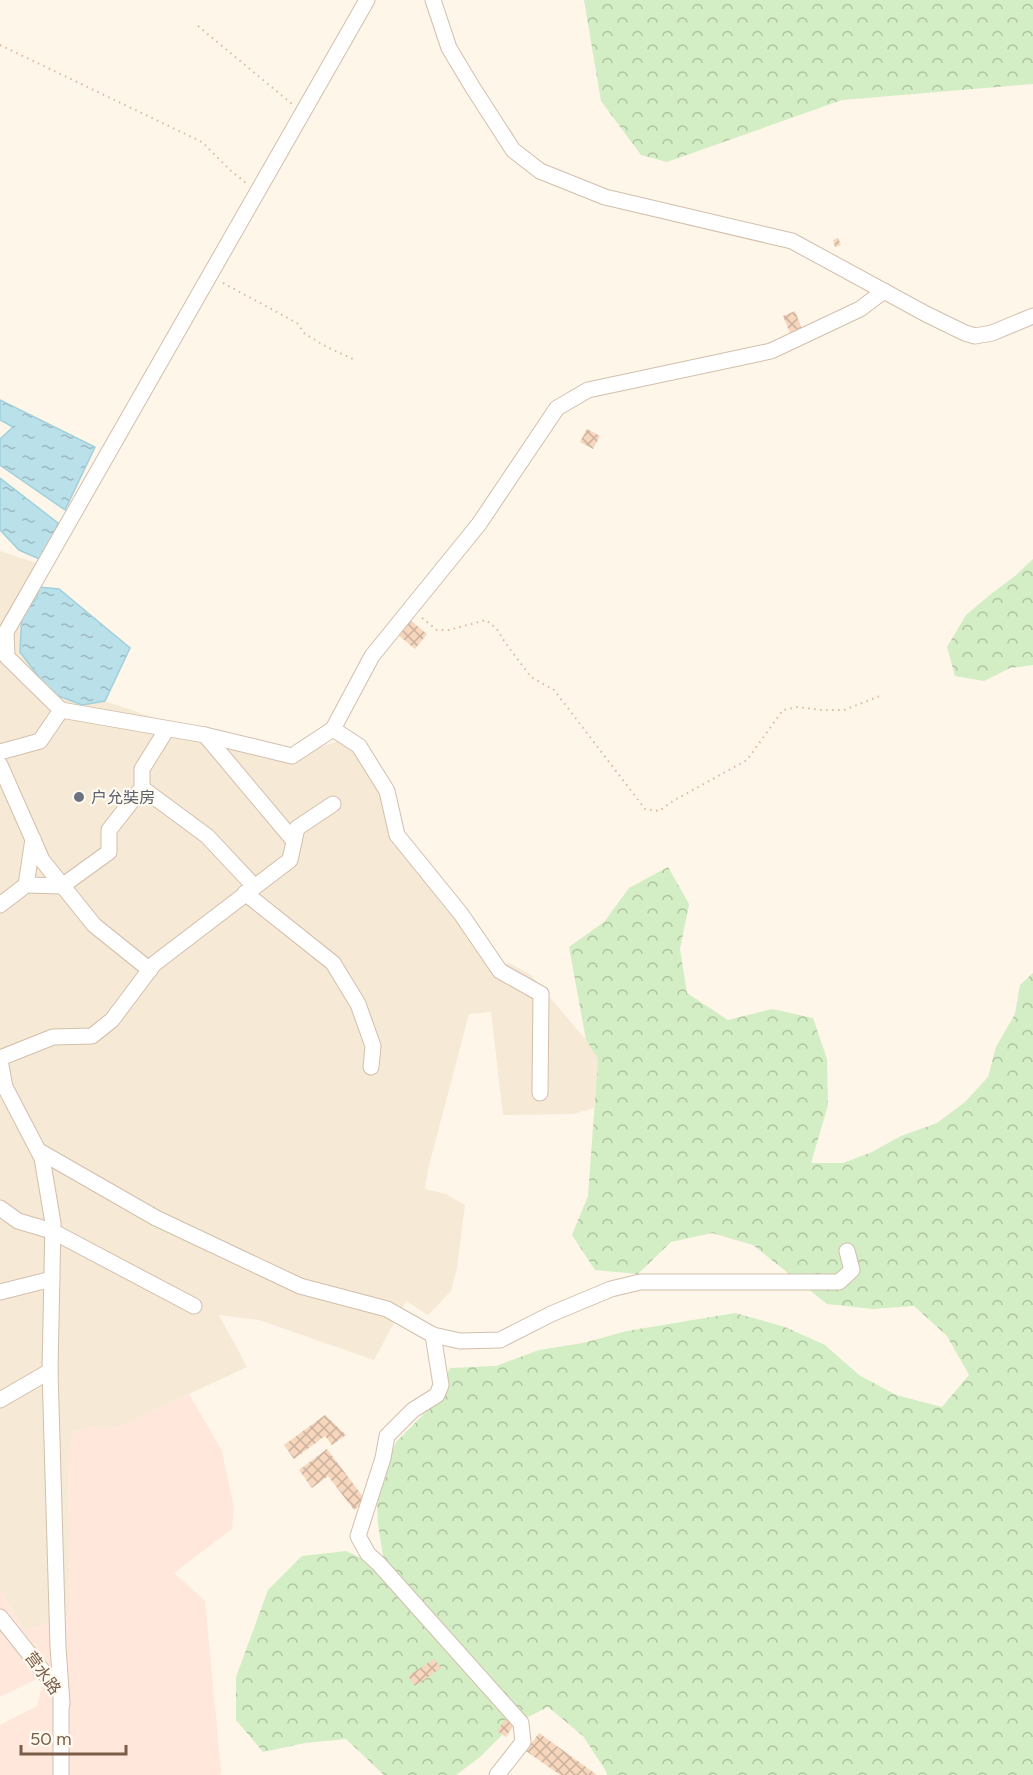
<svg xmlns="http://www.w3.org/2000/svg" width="1033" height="1775" font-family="Figtree,'Noto Sans SC',sans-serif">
<defs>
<pattern id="forest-crowns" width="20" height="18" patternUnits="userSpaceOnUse" patternTransform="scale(1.5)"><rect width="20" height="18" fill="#d3edc4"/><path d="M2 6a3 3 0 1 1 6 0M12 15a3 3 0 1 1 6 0" fill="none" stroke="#b0c3a1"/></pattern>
<pattern id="water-ripples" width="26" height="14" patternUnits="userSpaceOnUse" patternTransform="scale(1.5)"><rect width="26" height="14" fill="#bae0ea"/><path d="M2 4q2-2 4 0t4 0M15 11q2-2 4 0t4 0" fill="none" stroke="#9cb9c0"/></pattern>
<pattern id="building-cross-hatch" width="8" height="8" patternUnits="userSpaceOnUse" patternTransform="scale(1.5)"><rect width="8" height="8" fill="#f6d6bd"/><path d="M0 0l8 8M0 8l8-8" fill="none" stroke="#ccb19c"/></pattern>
</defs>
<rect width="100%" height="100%" fill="#fef6e8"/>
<!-- residential -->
<polygon fill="#f6e9d5" points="0,551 39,564 37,598 22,613 82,705 105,701 281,761 338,741 359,746 406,837 483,937 482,960 511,964 531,975 586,1040 598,1059 594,1108 573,1114 503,1115 491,1012 469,1014 428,1169 425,1189 446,1194 465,1205 457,1268 451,1291 428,1315 406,1301 374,1360 259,1320 219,1315 247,1367 125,1424 103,1429 95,1426 74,1431 68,1456 70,1615 25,1630 0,1590"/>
<!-- commercial -->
<polygon fill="#ffe7db" points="189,1394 222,1451 234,1508 232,1529 174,1573 205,1601 221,1771 220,1775 0,1775 0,1725 37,1706 45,1675 0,1697 0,1590 25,1630 70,1615 68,1456 74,1431 95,1426 103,1429 125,1424"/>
<!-- forest -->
<g fill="url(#forest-crowns)">
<polygon points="584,0 1033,0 1033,84 842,100 667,162 641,155 601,101"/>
<polygon points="1033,559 1033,665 1010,668 984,681 955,676 947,647 966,615 991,594 1015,576"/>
<polygon points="668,867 689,904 680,949 687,993 728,1020 772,1009 813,1018 827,1059 828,1105 811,1163 843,1163 872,1152 901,1136 937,1123 965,1102 988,1077 996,1047 1015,1014 1020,985 1033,973 1033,1775 607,1775 606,1771 583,1736 548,1707 512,1725 480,1757 456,1775 384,1775 346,1739 305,1743 263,1752 236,1720 236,1677 268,1590 302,1556 346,1551 385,1569 378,1524 376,1480 397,1441 429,1409 450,1368 496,1366 539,1350 583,1343 627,1331 735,1313 785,1327 825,1345 859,1375 896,1395 942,1407 969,1375 947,1336 914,1306 873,1309 827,1304 753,1245 712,1233 671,1242 638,1274 595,1270 572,1235 588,1196 598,1059 586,1040 569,947 604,922 629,888"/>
</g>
<!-- water -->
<g fill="url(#water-ripples)" stroke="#9fd0dd" stroke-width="1.5">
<polygon points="0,400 95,447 65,510 0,465 0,439 13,427 0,420"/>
<polygon points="0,478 58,523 44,561 19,550 0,530"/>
<polygon points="38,587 59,589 130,648 105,701 82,705 51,693 20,652 22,613 37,598"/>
</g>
<!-- building -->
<g fill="url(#building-cross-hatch)">
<polygon points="838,238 841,245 835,247 833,240"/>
<polygon points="795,311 802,329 790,333 783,316"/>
<polygon points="587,429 600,436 593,449 580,442"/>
<polygon points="409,619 427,634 415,649 397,634"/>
<polygon points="325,1415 346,1435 332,1445 325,1436 294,1459 284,1445"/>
<polygon points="327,1449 366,1501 354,1510 328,1476 312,1488 299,1470"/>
<polygon points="434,1659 441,1668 415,1686 408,1676"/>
<polygon points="507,1717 515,1723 506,1737 497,1731"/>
<polygon points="539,1733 597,1775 560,1775 526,1751"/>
</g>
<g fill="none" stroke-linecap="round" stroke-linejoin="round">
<!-- minor casing -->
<g stroke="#d2bfac" stroke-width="17">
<g id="minor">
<polyline points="433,0 449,48 473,88 513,150 540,171 605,197 792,241 926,314 965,333 975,336 992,333 1033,316"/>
<polyline points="61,710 205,735 292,756 333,729 359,746 387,791 397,835 461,914 500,971 541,994 540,1093"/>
<polyline points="333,729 372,656 479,524 557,408 588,390 771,351 860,309 884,291"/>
<polyline points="205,735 294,841"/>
<polyline points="0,752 40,741 61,710 7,657 6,632 367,0"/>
<polyline points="0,765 42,860 94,925 150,970"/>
<polyline points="142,788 207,836 254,886"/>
<polyline points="26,885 62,886 109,852 109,830 142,788 142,769 167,729"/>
<polyline points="245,893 333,963 358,1004 373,1046 371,1067"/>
<polyline points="0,905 26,885 33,839"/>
<polyline points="0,1058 53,1037 92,1036 112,1020 154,964 290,860 297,828 333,804"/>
<polyline points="0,1060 5,1087 42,1158 53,1223 50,1371 58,1647 62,1704"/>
<polyline points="39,1151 156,1218 300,1286 387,1309 433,1335 460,1341 500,1340 551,1314 611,1289 640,1282 839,1282 852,1270 847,1251"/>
<polyline points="0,1208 18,1221 52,1231 194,1306"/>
<polyline points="0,1292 52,1279"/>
<polyline points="433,1335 441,1385 437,1395 413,1410 387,1436 383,1458 358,1536 368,1554 379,1564 521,1723 523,1742 497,1775"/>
<polyline points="0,1400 50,1371"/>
<polyline points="0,1617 61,1694 61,1775"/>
</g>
</g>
<!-- path -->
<g stroke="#dbba9f" stroke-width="2" stroke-dasharray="1.5 4.5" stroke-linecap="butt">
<polyline points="198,26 292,104"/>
<polyline points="0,45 202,142 231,171 246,183"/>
<polyline points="223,283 297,323 305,334 327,347 353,359"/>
<polyline points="422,618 437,630 449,630 486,620 497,629 504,641 531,677 554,690 645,809 659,811 673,801 747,760 783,710 798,707 821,710 844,710 880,696"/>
</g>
<!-- minor -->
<use href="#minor" stroke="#fff" stroke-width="15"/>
</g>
<!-- markers -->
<circle fill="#6b7280" stroke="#fffaf0" stroke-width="2" cx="79" cy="797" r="6"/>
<g text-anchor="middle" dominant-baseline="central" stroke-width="4.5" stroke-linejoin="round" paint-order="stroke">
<!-- worship labels -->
<g font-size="16" fill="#5b616d" stroke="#fffaf0" text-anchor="start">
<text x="91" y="797">户允奘房</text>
</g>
<!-- street labels -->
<g font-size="16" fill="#7b5d49" stroke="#fffaf0">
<text transform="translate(43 1673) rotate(54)">营水路</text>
</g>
</g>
<!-- scale -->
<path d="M21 1745v9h105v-9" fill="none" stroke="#7b5d49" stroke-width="3"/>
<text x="30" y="1745" font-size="18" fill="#7b5d49" stroke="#fffaf0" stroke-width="4.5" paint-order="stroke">50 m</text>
</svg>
